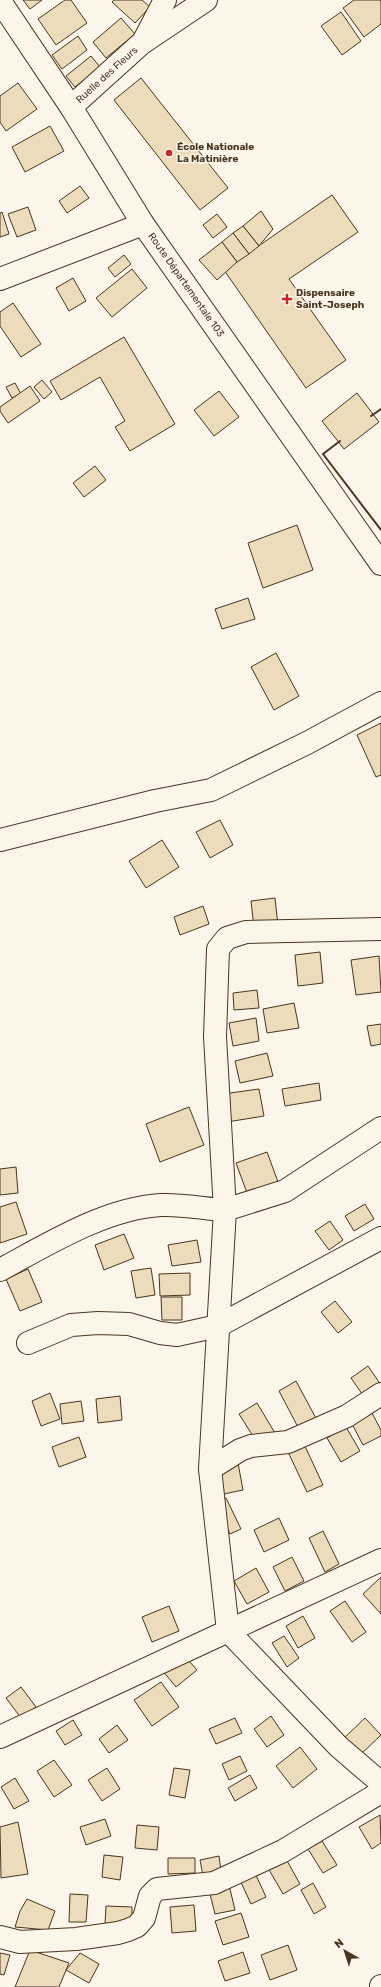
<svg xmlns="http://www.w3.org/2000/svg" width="381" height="1987" font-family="Rubik,sans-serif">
<rect width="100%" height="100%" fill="#fbf6e9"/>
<!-- building -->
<g fill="#ecdcbc" stroke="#4a3520">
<polygon points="23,0 42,0 30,9"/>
<polygon points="65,0 71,0 87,23 56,45 38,19"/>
<polygon points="114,0 142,0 150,7 135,23 112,2"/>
<polygon points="354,0 380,0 381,2 381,24 364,37 343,8"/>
<polygon points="341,12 361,41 342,55 321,26"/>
<polygon points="121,18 135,34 106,58 93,42"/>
<polygon points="78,36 87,50 62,69 52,55"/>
<polygon points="91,56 100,67 75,87 66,76"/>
<polygon points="141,78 228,188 200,210 114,100"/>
<polygon points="18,83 37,109 6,131 0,122 0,96"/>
<polygon points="50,126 64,151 25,172 12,147"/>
<polygon points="80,186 89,198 67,213 59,201"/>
<polygon points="332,195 358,232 289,279 346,360 306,388 224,270"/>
<polygon points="28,207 36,230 17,237 8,214"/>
<polygon points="261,211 273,229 259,246 243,226"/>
<polygon points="2,212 9,234 0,237 0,213"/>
<polygon points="217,214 227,227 213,238 203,225"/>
<polygon points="243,226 259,246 249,254 233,233"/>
<polygon points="233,233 249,254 237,262 222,242"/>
<polygon points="222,242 237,262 217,280 199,260"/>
<polygon points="124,255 131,264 115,277 108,268"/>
<polygon points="132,269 147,288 112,317 96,298"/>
<polygon points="73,278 86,301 69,311 56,288"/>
<polygon points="13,303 41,344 21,357 0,326 0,312"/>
<polygon points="124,337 175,424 130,451 115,427 125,421 100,377 61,400 50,381"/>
<polygon points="42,380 52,392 44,399 34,387"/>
<polygon points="15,383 21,394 12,398 6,387"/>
<polygon points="30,386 40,401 8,423 0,411 0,407"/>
<polygon points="219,391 239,417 214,436 194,410"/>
<polygon points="357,393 379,422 344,449 322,421"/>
<polygon points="95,466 106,480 84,497 73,483"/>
<polygon points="297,525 313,570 263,588 248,543"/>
<polygon points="248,598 255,619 222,629 215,609"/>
<polygon points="276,653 299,696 274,710 251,667"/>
<polygon points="381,723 381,775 376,777 357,735"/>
<polygon points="220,820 233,845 210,858 196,832"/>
<polygon points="162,840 179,867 146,888 129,861"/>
<polygon points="275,898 278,926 254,928 251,901"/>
<polygon points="203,906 209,924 180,935 174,917"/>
<polygon points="320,952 323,983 298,986 295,955"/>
<polygon points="379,956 381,992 356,995 351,960"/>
<polygon points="257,990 259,1008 234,1010 233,993"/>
<polygon points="294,1003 299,1028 267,1033 263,1009"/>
<polygon points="256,1018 259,1041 233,1046 229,1023"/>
<polygon points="381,1024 381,1044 371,1046 367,1026"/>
<polygon points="267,1053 273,1076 240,1083 235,1061"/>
<polygon points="319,1083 321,1100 285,1106 282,1089"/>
<polygon points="259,1089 264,1116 227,1122 223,1094"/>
<polygon points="189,1107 204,1145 160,1162 146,1124"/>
<polygon points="267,1152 281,1190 250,1201 236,1163"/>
<polygon points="16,1167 18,1193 0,1195 0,1169"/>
<polygon points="16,1202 27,1234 0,1243 0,1207"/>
<polygon points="365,1204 374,1219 354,1231 345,1216"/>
<polygon points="330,1221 343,1240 329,1250 315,1231"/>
<polygon points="124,1234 134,1258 104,1270 95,1245"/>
<polygon points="197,1240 201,1262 172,1266 168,1245"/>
<polygon points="151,1268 155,1295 136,1298 131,1271"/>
<polygon points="28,1269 42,1302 20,1311 6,1279"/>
<polygon points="190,1273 190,1295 160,1296 159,1274"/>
<polygon points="161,1297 182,1297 182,1320 162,1320"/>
<polygon points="335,1301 352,1322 338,1333 321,1312"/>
<polygon points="368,1366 381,1385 367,1401 351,1378"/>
<polygon points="296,1381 318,1422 300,1431 279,1391"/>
<polygon points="50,1393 60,1419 41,1426 32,1401"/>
<polygon points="120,1396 122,1420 98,1423 96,1399"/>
<polygon points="81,1401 84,1421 62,1424 60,1404"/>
<polygon points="257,1403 275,1433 258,1444 239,1414"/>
<polygon points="372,1413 381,1430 381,1436 363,1445 352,1424"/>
<polygon points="346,1427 360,1451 341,1462 327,1438"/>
<polygon points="79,1437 86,1457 59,1467 52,1447"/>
<polygon points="304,1444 323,1485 307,1492 288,1452"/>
<polygon points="238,1463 243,1490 219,1495 214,1467"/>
<polygon points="226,1498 241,1529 230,1534 215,1503"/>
<polygon points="279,1518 289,1540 264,1552 254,1530"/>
<polygon points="323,1531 339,1564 325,1572 309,1538"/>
<polygon points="292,1557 304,1581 285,1591 273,1567"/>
<polygon points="256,1568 269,1592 247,1604 234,1581"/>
<polygon points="381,1577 381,1614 363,1594"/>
<polygon points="345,1601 366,1632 352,1642 330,1611"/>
<polygon points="169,1606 179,1631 152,1642 142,1617"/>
<polygon points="303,1616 315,1638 298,1648 286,1626"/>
<polygon points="284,1636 299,1658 287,1667 272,1643"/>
<polygon points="182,1653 197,1670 176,1687 162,1670"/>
<polygon points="161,1682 179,1707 152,1726 134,1700"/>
<polygon points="21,1687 36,1707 21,1718 6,1698"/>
<polygon points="271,1716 284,1735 267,1747 254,1729"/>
<polygon points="235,1718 242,1733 216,1744 209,1729"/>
<polygon points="365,1718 381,1735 358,1757 342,1740"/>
<polygon points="73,1720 82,1735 65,1745 56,1731"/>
<polygon points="117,1725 128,1740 109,1753 99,1739"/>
<polygon points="300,1747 317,1769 293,1788 276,1766"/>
<polygon points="240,1756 247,1771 229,1780 222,1764"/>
<polygon points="54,1760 72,1785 54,1797 37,1771"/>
<polygon points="107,1768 120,1789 102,1801 88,1780"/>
<polygon points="174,1768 190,1770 185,1798 169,1795"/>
<polygon points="250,1775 257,1788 235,1801 228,1788"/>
<polygon points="15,1778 29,1801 14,1809 1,1787"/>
<polygon points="380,1815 381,1843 372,1849 359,1827"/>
<polygon points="105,1819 111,1836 86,1845 80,1827"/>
<polygon points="18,1822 28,1874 1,1878 0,1827"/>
<polygon points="137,1825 159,1827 157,1850 135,1848"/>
<polygon points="322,1841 337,1865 323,1873 308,1849"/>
<polygon points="104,1855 123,1857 120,1880 102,1877"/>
<polygon points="219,1856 222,1878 204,1881 200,1860"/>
<polygon points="168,1858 195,1858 195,1873 168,1874"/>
<polygon points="286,1859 300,1884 283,1894 268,1868"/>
<polygon points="255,1873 266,1897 251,1904 240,1880"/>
<polygon points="313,1883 326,1907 314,1914 301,1890"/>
<polygon points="229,1885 235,1910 215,1914 209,1890"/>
<polygon points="70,1894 88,1895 86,1922 69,1922"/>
<polygon points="27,1899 55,1911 48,1930 15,1927 20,1911"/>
<polygon points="194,1905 196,1931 172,1933 170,1907"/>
<polygon points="106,1906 132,1907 132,1925 105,1924"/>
<polygon points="241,1913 249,1937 223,1945 215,1921"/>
<polygon points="288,1945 297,1970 270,1980 261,1955"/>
<polygon points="30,1950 69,1963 59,1987 15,1987"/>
<polygon points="243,1952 250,1973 225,1981 218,1961"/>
<polygon points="0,1953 10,1955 4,1975 0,1974"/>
<polygon points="80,1953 99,1964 89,1983 66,1970"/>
</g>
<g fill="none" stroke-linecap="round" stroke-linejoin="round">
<!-- minor casing -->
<g stroke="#4a3520" stroke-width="24">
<g id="minor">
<polyline points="145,41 206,0"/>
<polyline points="71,107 143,42 165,0"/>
<polyline points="0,279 143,224"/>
<polyline points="0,840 155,801 211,790 307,743 381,703"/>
<polyline points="381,1128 285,1191 225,1210 210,1469 228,1631 381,1560"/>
<path d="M 0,1270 C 48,1244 106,1208 161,1205 C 182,1204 205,1209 225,1210 L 215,1037 L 218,949 L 227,938 L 246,932 L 381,929"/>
<polyline points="28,1343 71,1325 98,1323 129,1324 160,1333 177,1335 218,1326 381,1238"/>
<polyline points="210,1469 240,1450 251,1446 288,1442 347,1416 381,1394"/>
<polyline points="0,1737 228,1631 339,1747 381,1783"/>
<polyline points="0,1937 20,1942 76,1939 118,1933 128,1930 137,1926 144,1918 150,1896 157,1889 214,1883 283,1851 381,1792"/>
<polyline points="381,1987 381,1986"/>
</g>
</g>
<!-- major casing -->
<g stroke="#4a3520" stroke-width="24">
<polyline id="major" points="0,1 71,107 143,224 381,564"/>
</g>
<!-- minor -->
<use href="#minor" stroke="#fbf6e9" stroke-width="22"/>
<!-- major -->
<use href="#major" stroke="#fbf6e9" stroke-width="22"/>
<!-- wall -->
<g stroke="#4a3520" stroke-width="2">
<polyline points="371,416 381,409"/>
<polyline points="340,441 323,454 381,530"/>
</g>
</g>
<!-- markers -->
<g fill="#c62828" stroke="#fbf6e9" stroke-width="1.5">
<circle cx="169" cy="153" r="4"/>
<path d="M285 293h4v4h4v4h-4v4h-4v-4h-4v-4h4z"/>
</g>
<g text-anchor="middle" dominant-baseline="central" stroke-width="3" stroke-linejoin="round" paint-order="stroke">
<!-- street labels -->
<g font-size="10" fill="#4a3520" stroke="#fbf6e9">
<text transform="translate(107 75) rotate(-42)">Ruelle des Fleurs</text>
<text transform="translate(186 285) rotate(55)">Route Départementale 103</text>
</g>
<!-- poi labels -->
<g font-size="10" font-weight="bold" fill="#4a3520" stroke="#fbf6e9" text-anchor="start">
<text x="177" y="147">École Nationale<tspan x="177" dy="12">La Matinière</tspan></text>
<text x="296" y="293">Dispensaire<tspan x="296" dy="12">Saint-Joseph</tspan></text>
</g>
</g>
<!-- north arrow -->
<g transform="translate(345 1951) rotate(321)" stroke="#fbf6e9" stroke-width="3" paint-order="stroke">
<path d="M0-3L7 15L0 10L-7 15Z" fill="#4a3520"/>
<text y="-6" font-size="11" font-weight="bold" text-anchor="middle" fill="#4a3520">N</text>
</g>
</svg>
